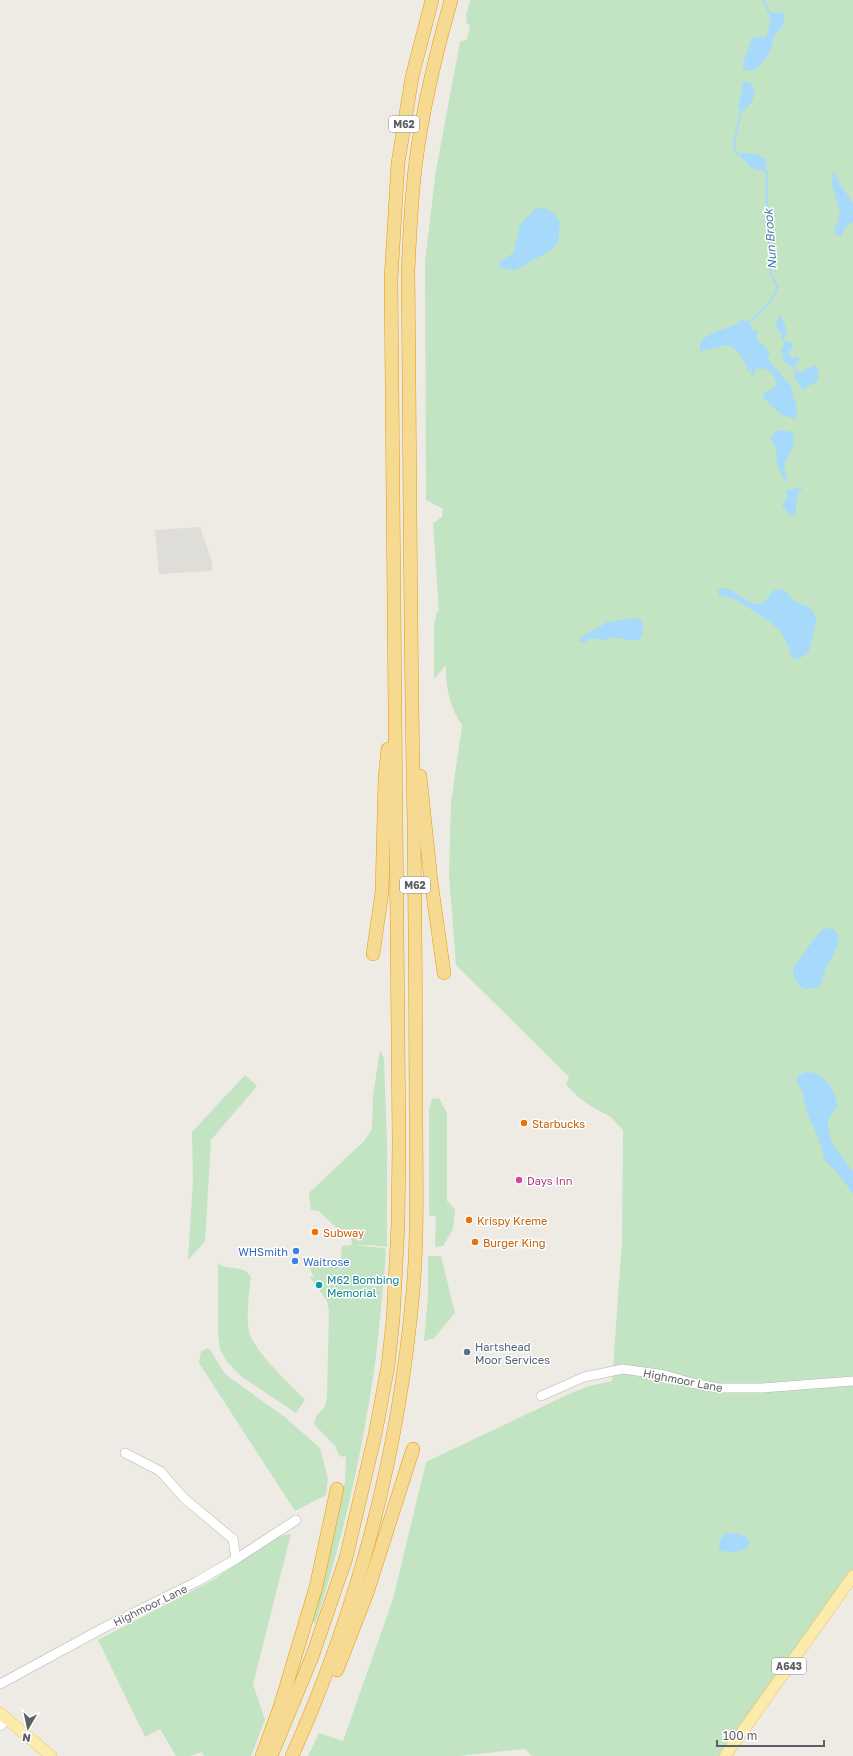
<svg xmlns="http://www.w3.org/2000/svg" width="853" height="1756" font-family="'Golos Text',sans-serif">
<rect width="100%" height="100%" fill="#eeebe4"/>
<!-- industrial -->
<polygon fill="#dfddd8" points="200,527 212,562 212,571 159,574 155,530"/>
<!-- green -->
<g fill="#c3e4c2">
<path d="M 470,0 L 853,0 L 853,1576 L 725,1756 L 532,1756 L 525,1749 L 459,1756 L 308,1756 L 319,1733 L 343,1741 L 393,1599 L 426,1462 L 569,1394 L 589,1386 L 612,1381 L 622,1241 L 623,1130 C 618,1126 614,1119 609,1116 C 592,1107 577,1099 566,1084 L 569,1077 L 456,965 L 449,875 L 451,803 L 462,725 C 450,708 445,686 446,665 L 434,679 L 434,625 L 437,612 L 439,612 L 433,523 L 442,517 L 443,509 L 426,500 L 425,261 L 436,170 L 460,42 L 467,39 L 470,25 L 467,24 L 466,16 Z"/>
<polygon points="380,1050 384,1058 387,1143 387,1247 370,1245 352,1246 351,1236 345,1236 319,1211 311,1210 309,1193 365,1140 372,1129 373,1096"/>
<polygon points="245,1075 257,1086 211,1140 205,1241 188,1260 193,1181 192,1132"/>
<polygon points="439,1098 447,1113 447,1201 455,1209 453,1229 443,1246 435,1247 436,1217 429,1215 429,1110 432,1099"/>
<path d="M 351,1245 L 385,1248 L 386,1253 C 383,1287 380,1322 376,1356 C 364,1447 343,1538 315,1625 L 313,1621 L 316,1607 L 337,1508 L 345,1482 L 346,1455 L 342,1457 L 339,1455 L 335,1446 L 314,1424 L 316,1417 L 325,1406 L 327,1397 L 329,1312 L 327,1301 L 310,1277 L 314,1276 L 310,1270 L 309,1264 L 310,1263 L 330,1262 L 330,1260 L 341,1260 L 342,1246 Z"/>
<polygon points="428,1256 441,1256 455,1313 434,1338 424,1341 428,1297"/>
<path d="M 218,1263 C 228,1272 245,1263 251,1278 C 249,1296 246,1313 249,1331 C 253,1351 290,1384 305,1400 L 296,1413 L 242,1377 L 227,1362 L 220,1349 L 218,1334 Z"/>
<polygon points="209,1348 225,1374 286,1418 320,1448 328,1479 326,1495 295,1511 199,1363 201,1351"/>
<polygon points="291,1534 253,1684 265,1720 251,1756 204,1756 202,1752 190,1756 176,1756 160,1729 145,1737 98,1640 211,1581 279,1536"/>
</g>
<!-- water -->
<g fill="#a7d9fa">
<path d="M 769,12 L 784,13 C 787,22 781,30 774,35 C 772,52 767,59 754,71 L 745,70 L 743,68 L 743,64 L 752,37 L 766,37 C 770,26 771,23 769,12 Z"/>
<path d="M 746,81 L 751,83 C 758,93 752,104 744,111 L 741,111 L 738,108 L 743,82 Z"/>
<polygon points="743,153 758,155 766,159 766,168 762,171 751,168 739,155"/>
<polygon points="833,173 836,174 838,181 853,203 853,222 844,229 842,236 835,235 834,233 840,212 832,185"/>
<polygon points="536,208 547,209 555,214 560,223 558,242 553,249 515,270 500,268 498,263 513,253 520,225"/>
<path d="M 780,314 C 783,322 788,327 786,336 L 782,337 C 774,322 774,329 780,314 Z"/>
<path d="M 741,320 C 748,320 750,324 753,330 L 759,331 L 756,338 C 761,344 766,347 770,354 L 767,358 L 791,386 L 797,409 L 796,419 L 782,415 L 764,399 L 763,395 L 764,392 L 770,391 L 776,385 C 776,374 766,365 755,370 L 753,377 L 751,376 L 751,370 L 748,371 C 744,361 739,347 727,345 C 723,345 719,347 715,348 C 709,349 705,349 700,352 L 700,343 C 713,327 730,331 741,320 Z"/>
<path d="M 786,342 L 791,342 L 793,344 L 793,347 L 788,353 L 792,358 L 798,356 L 799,362 L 792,366 C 783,365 783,357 781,349 Z"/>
<polygon points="814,365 818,368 818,381 801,390 801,387 797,382 798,380 793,377 797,372 801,373 805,369 809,369"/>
<polygon points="778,430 788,431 795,433 793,437 794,445 784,465 787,481 785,482 777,464 776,448 771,440 773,433"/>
<polygon points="801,487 803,488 797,494 796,513 793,515 789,515 782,505 787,497 786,491"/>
<path d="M 722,588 C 734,588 741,599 752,603 C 769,609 766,589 780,589 C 786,589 789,597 793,600 C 797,604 805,605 810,607 L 816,617 L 816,623 L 809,652 L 798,660 L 791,657 L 789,648 L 781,632 L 769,621 L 734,599 L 719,595 L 717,591 Z"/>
<path d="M 634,618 L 641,620 C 645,627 643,634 639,641 L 609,637 L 609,640 L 590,638 L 584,643 L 579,641 C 585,630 599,631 606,622 L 617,621 Z"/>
<path d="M 825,928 L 835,930 C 845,943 830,958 825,970 C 823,975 823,981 820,985 C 817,989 807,989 803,989 C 797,983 792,977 793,968 L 820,931 Z"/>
<path d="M 808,1072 C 811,1073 816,1073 818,1074 C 827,1080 838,1094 837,1106 L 828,1121 L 829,1133 L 834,1147 L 853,1171 L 853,1194 L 836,1171 L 825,1161 L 818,1137 L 807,1113 L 802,1091 L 797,1082 L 798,1075 Z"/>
<path d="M 727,1533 C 737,1533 747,1533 749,1544 L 746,1549 L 735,1552 L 720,1551 C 717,1543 720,1538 727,1533 Z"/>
</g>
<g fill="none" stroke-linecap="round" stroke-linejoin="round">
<!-- stream -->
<g stroke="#a7d9fa" stroke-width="2">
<polyline points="763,0 769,12"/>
<polyline points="739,155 735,151 734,144 741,111"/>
<polyline points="749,322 765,308 776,292 777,286 771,273 767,200 767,174 765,169"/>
<polyline points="783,337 785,343"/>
<polyline points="794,366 797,372"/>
</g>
<!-- minor casing -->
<g stroke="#b4b6ba" stroke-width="10">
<g id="minor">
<polyline points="541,1396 584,1377 623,1369 665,1375 692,1383 718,1388 762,1388 853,1381"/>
<polyline points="125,1453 160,1471 185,1499 233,1539 236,1559"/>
<polyline points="0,1684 105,1627 196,1582 236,1559 296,1520"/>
<polyline points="0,1726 8,1719"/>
</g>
</g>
<!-- major casing -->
<g stroke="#eabf61" stroke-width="12">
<g id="major">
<polyline points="0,1713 51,1756"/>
<polyline points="725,1756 853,1576"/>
</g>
</g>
<!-- highway casing -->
<g stroke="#e59a0c" stroke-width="14">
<g id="highway">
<polyline points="420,776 431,881 444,973"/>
<polyline points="373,954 382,892 385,777 388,749"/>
<polyline points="337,1670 367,1593 413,1449"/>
<polyline points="262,1756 280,1707 316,1587 337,1489"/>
<polyline points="271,1756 312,1657 346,1558 375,1435 388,1366 393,1320 398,1225 399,1143 391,279 398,163 412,77 432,0"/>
<path d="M 292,1756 C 358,1609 399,1452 413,1291 C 418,1233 416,1175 416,1117 C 416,1019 415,920 414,822 C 410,638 410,455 408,271 C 410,234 411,197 416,161 C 423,106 436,53 451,0"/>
</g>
</g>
<!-- minor -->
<use href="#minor" stroke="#fff" stroke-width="9"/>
<!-- major -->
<use href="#major" stroke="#fbebac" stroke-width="11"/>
<!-- highway -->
<use href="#highway" stroke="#f7da91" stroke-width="13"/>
</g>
<!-- markers -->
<g fill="#e8710a" stroke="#fff" stroke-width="1.5">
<circle cx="524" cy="1123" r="4"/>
<circle cx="469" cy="1220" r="4"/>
<circle cx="315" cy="1232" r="4"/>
<circle cx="475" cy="1242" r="4"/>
</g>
<circle fill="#d1479c" stroke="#fff" stroke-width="1.5" cx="519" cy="1180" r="4"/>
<g fill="#3f7fe0" stroke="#fff" stroke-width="1.5">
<circle cx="296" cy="1251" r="4"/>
<circle cx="295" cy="1261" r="4"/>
</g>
<circle fill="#0f9aa8" stroke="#fff" stroke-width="1.5" cx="319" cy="1285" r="4"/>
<circle fill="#5c6f8a" stroke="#fff" stroke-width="1.5" cx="467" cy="1352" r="4"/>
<g text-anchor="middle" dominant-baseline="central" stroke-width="3" stroke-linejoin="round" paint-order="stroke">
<!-- shield labels -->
<g fill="#fff" stroke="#8d9092" stroke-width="1">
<rect x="389" y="116" width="30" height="16" rx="3"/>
<rect x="400" y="877" width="30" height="16" rx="3"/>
<rect x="772" y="1658" width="34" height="16" rx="3"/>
</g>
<g font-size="10" font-weight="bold" fill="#5c6064">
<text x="404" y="124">M62</text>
<text x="415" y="885">M62</text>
<text x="789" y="1666">A643</text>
</g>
<!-- food labels -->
<g font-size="11" fill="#c56008" stroke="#fff" text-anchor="start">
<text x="532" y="1123">Starbucks</text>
<text x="477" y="1220">Krispy Kreme</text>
<text x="323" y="1232">Subway</text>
<text x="483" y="1242">Burger King</text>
</g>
<!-- hotel labels -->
<g font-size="11" fill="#b23c85" stroke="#fff" text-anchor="start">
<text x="527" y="1180">Days Inn</text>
</g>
<!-- shop labels -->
<g font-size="11" fill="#366cbe" stroke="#fff" text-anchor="end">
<text x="288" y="1251">WHSmith</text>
<text x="303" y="1261" text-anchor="start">Waitrose</text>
</g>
<!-- culture labels -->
<g font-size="11" fill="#0d838f" stroke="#fff" text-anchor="start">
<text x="327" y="1279">M62 Bombing<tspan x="327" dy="13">Memorial</tspan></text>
</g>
<!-- service labels -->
<g font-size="11" fill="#4e5e75" stroke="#fff" text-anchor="start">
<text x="475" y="1346">Hartshead<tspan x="475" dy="13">Moor Services</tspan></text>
</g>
<!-- street labels -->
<g font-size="11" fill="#5c6064" stroke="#fff">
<text transform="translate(683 1380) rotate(11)">Highmoor Lane</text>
<text transform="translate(150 1605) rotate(-26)">Highmoor Lane</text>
</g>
<!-- water labels -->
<g font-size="12" font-style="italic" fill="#457aac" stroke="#fff">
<text transform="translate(770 239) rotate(-94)">Nun Brook</text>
</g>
</g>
<!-- north arrow -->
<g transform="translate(28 1728) rotate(189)" stroke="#ffffff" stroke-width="3" paint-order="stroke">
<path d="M0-3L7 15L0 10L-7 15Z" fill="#5c6064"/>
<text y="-6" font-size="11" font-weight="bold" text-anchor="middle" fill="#5c6064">N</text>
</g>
<!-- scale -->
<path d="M717 1740v6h107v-6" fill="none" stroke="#5c6064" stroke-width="2"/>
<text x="723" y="1740" font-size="12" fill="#5c6064" stroke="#ffffff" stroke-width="3" paint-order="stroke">100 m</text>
</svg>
